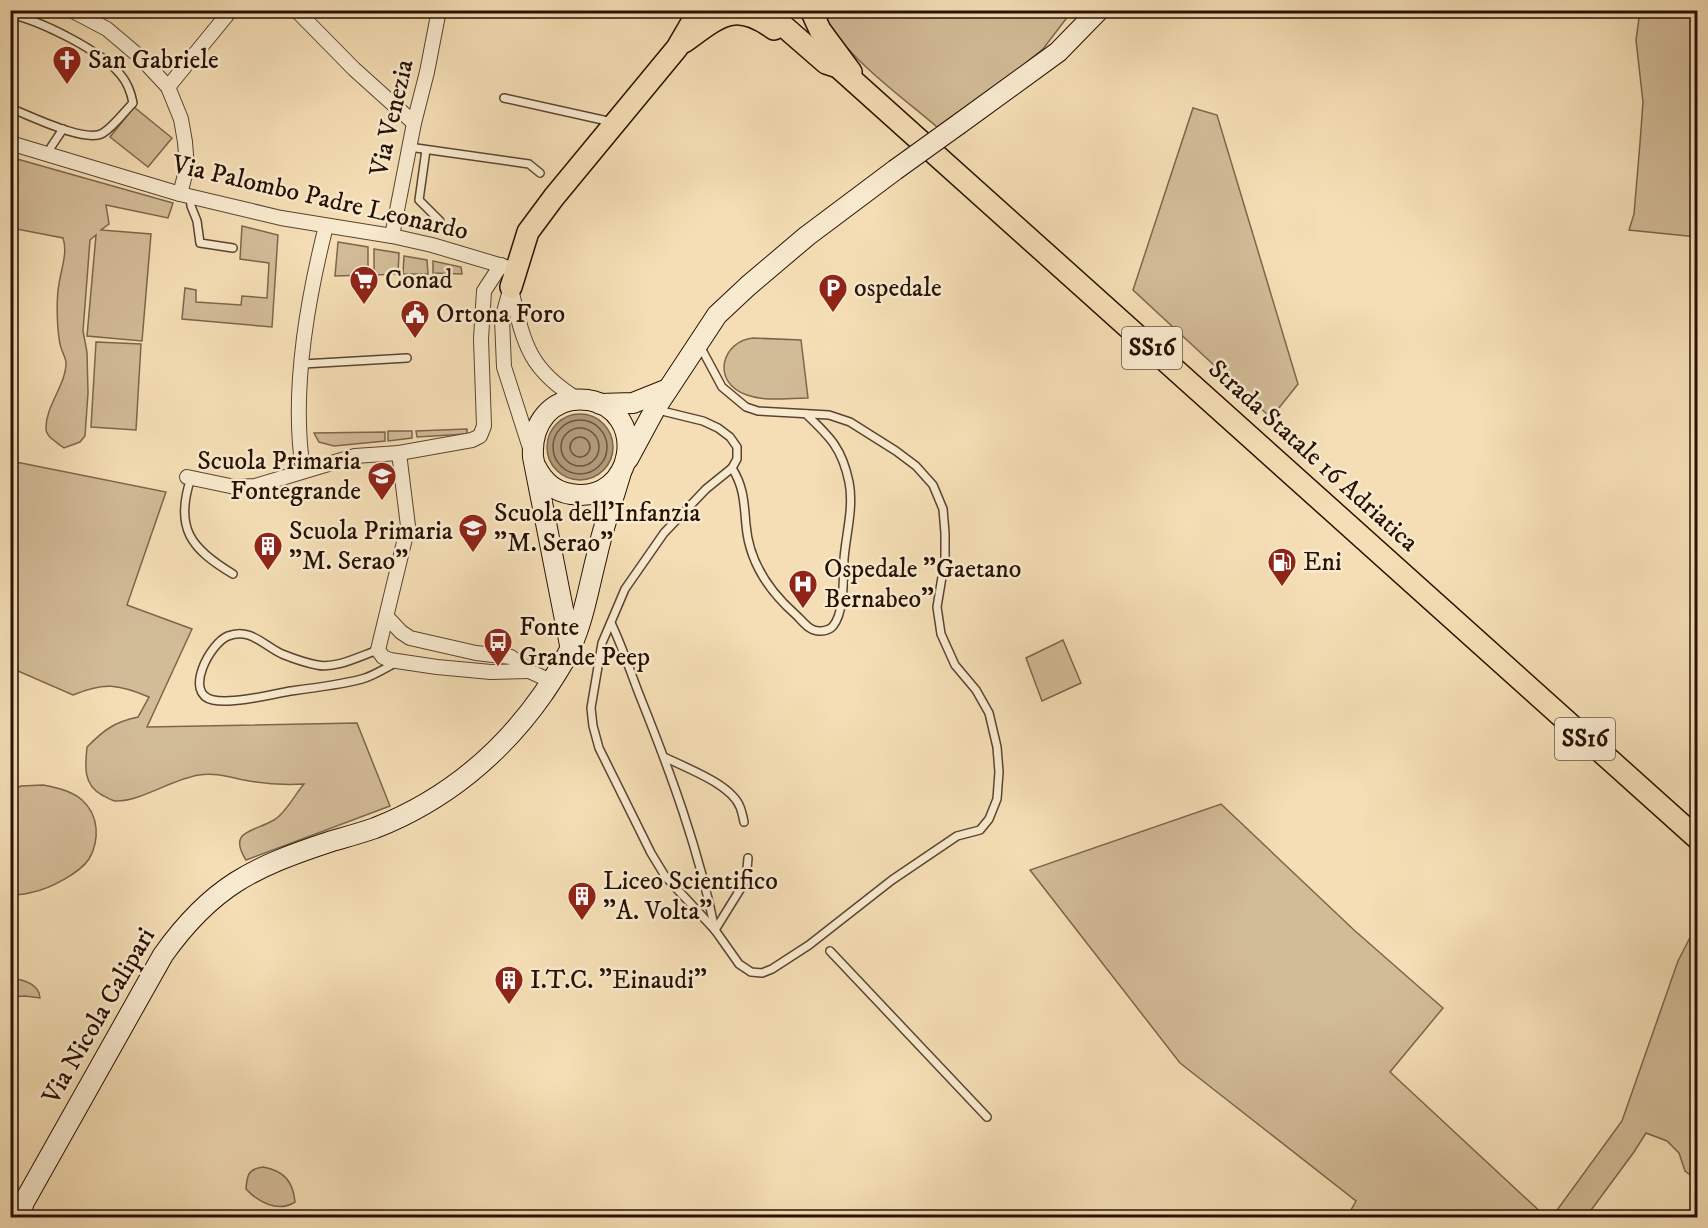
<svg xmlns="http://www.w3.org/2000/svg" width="1708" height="1228" font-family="'IM FELL DW Pica',serif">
<rect width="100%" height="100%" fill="#f5deb5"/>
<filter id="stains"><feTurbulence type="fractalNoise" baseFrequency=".00333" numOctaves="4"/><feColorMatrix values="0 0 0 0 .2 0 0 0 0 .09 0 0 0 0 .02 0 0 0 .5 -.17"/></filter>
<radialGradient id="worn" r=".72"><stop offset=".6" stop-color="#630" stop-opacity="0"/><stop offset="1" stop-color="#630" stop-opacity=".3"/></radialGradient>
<!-- green -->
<g fill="#d2bb97" stroke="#7c664d" stroke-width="1.5">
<path d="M 822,11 L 1072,11 L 1043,49 L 1011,75 L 937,127 C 900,95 842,55 822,11 Z"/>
<polygon points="1640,11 1697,11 1697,237 1629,230 1634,214 1640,143 1643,102 1636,40"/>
<polygon points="134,107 172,138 148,167 110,137"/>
<polygon points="1193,108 1217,115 1298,384 1271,418 1133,290"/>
<path d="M 10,157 L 173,203 L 168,218 L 106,205 L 109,224 L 101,230 L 151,234 L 142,341 L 87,336 L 96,235 L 90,240 L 83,331 L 87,352 L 88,393 L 85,436 L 80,442 L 64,448 C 58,443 46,437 46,429 C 45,406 67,384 66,362 C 65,356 61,350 60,344 C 57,329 56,299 59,284 C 61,269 68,253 63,238 L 11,228 Z"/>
<polygon points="242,226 278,235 272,327 182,319 185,288 196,290 196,302 241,305 242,296 267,298 269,263 240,259"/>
<polygon points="338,242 368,247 368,275 335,276"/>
<polygon points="374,249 399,253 398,274 374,275"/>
<polygon points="404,256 427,260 428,274 403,274"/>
<polygon points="433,261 461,267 462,274 433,273"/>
<path d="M 753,338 L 801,340 L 808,398 C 789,398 766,402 747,395 C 710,382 722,341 753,338 Z"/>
<polygon points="96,342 141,344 136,430 91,427"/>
<polygon points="467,429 467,434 417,437 416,431"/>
<polygon points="388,431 412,431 412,438 388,441"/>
<polygon points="385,432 385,441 334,446 319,442 314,433"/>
<path d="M 11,461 L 166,492 L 127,605 L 192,629 L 147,727 L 357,723 L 390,806 L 246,860 C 227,830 254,832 274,820 C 286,813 295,794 304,784 C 287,785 266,784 249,781 C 232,778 216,772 199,775 C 172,779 140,802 115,801 C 111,800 106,797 102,795 C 83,785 85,766 87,747 C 104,730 114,722 138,717 L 149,697 C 118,684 104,682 73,695 L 11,668 Z"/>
<polygon points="1063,640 1081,683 1042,701 1026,658"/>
<path d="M 43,785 C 55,787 72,791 82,800 C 99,815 100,840 89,859 C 80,873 49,889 33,892 C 26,894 18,896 11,894 L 11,791 L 21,786 Z"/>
<polygon points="1221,804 1354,930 1443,1008 1390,1072 1546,1217 1347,1217 1356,1201 1180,1063 1030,870"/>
<polygon points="1697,924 1697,1180 1685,1171 1679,1153 1667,1141 1646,1133 1634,1152 1586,1217 1552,1217 1622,1121 1678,961"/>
<path d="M 11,978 C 23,980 39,983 40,998 L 25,996 L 11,997 Z"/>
<path d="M 263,1167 C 284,1171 293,1181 295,1202 C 278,1213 258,1202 246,1189 C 247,1175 248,1169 263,1167 Z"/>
</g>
<!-- water -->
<circle fill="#af9878" stroke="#796249" stroke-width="1.5" cx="580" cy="447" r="33"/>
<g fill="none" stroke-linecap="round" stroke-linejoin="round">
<!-- shore -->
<g stroke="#6b543e" stroke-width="1.5">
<circle cx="580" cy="447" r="27"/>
<circle cx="580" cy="447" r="19"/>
<circle cx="580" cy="447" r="10"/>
</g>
<!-- lane casing -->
<g stroke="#5a4430" stroke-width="10">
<g id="lane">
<path d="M 10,14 C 41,21 100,50 120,74 C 127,82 131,92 133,103 C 124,112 114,126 103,133 C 86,144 29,115 10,108"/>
<polyline points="504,98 612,122"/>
<polyline points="51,147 63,129"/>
<polyline points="409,147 529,164 540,173"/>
<polyline points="426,150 419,200 440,221"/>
<polyline points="190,196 191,206 197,221 200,243 233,248"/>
<polyline points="303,364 407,358"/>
<polyline points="658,410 703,421 718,428 730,437 737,447 737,459 732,468 706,489 664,533 625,589 602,643 591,708 593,726 599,748 651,853 665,876 715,930 739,964 751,972 762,973 772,969 809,945 892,880 957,836 980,830 989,819 997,799 999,772 997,747 989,713 976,690 955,665 941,634 937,607 945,559 945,533 943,509 933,485 916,466 896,451 850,422 829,415 758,411 746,407 722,387 700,346"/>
<path d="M 732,468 C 744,487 744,503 746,525 C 749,561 769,591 795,614 C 803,621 809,632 821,631 C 825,631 831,629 833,626 C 845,612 843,576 844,559 C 846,534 854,507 849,482 C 842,448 830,437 806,414"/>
<path d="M 191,478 C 174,528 191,549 233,574"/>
<path d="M 611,623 C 623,648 631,674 641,699 C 671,774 699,850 715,930"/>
<path d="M 378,650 C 360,656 336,669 317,665 C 306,663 292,658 282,654 C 264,646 250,627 228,636 C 210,643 183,694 213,700 C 232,704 270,695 290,691 C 314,688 339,685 362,679 C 373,676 384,669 395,663"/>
<path d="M 664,757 C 686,768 731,784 740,807 C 742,812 743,817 744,822"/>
<polyline points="715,930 746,880 748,858"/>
<polyline points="830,951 987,1117"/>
</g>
</g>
<!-- street casing -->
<g stroke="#5a4430" stroke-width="16">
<g id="street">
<polyline points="71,10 107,29 140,57 168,87 181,119 185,142 187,167 180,194"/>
<polyline points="296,10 354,69 414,123"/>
<polyline points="168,87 231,10"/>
<polyline points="10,143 180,194 281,218 392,236 432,245 516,270"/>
<polyline points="392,236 414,123 427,72 439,10"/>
<polyline points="511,287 502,319 504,367 531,451"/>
<path d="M 511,289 C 524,344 528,369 579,400"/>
<polyline points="399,453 408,526 378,650 383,657 390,660 437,667 491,672 529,671"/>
<path d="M 303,470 C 291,394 307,301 326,226"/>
<polyline points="187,477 235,487 255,486 355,456 399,453 472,440 480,436 484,426 481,339 484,291 501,265"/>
<polyline points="387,617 401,632 410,638 476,653 511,657 529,671 551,681"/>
</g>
</g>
<!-- secondary casing -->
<g stroke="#271103" stroke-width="22">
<g id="secondary">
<polyline points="959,124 1058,52 1099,10"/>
<polyline points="600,404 633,403 668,389"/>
<polyline points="628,459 655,409 717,315 748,286 807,236 895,170"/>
<path d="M 536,467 C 543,481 555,492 571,494 C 635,505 650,410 588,400 C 551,395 531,424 533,457 L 570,645"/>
<path d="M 19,1218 L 24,1202 L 163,955 C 212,886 253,867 332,841 C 346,837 361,833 375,828 C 444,801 501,754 543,694 C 553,679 564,663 571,647 C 584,618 589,586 597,555 C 603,527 613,500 621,472"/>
</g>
</g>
<!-- primary casing -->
<g stroke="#271103" stroke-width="24">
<g id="primary">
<polyline points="765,10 826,63 838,67 1698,839"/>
<polyline points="811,10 820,30 851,72"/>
<path d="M 684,42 C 719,17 734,0 774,29"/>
<polyline points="511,287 528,232 554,197 677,48 699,10"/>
</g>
</g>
<!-- lane -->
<use href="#lane" stroke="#f8eacf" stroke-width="7"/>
<!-- street -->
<use href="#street" stroke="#f8eacf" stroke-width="14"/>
<!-- secondary -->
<use href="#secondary" stroke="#f8eacf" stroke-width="20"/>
<!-- primary -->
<use href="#primary" stroke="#f5deb5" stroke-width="21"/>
<!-- secondary-bridge casing -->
<g stroke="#271103" stroke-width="22" stroke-linecap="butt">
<polyline id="secondary-bridge" points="895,170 959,124"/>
</g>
<!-- secondary-bridge -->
<use href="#secondary-bridge" stroke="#f8eacf" stroke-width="20"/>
</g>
<!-- icons -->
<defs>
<g id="church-pin" transform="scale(1.5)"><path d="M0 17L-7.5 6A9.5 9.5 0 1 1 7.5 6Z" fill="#8f2418" stroke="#f8eacf"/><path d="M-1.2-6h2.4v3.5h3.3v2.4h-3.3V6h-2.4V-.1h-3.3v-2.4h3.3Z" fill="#fff"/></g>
<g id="supermarket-pin" transform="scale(1.5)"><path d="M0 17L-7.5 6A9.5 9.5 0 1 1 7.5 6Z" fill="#8f2418" stroke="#f8eacf"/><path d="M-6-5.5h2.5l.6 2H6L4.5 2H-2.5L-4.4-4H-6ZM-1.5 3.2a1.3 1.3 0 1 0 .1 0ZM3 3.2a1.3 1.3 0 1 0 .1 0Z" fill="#fff"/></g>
<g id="parking-pin" transform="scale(1.5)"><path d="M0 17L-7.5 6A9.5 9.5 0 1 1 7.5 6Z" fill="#8f2418" stroke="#f8eacf"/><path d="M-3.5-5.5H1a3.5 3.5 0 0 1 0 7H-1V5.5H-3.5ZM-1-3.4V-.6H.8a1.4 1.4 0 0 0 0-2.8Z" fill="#fff"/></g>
<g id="civic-pin" transform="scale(1.5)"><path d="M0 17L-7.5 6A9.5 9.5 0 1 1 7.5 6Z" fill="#8f2418" stroke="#f8eacf"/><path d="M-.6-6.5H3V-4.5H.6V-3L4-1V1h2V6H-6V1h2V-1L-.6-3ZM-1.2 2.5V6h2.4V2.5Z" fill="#fff"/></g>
<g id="school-pin" transform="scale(1.5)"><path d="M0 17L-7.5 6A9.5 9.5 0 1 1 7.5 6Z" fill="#8f2418" stroke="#f8eacf"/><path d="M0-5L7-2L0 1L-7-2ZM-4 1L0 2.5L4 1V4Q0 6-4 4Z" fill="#fff"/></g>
<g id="building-pin" transform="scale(1.5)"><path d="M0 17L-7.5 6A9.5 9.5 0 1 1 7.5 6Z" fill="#8f2418" stroke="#f8eacf"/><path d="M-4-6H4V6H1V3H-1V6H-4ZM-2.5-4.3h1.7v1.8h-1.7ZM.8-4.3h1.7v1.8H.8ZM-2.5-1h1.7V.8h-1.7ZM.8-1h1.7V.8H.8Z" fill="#fff"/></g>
<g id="fuel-pin" transform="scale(1.5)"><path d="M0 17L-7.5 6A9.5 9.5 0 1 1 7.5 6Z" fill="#8f2418" stroke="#f8eacf"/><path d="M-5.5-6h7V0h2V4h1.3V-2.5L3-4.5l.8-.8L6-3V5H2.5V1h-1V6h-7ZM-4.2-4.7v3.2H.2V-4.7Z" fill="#fff"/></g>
<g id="hospital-pin" transform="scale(1.5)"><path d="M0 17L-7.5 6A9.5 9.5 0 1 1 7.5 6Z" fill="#8f2418" stroke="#f8eacf"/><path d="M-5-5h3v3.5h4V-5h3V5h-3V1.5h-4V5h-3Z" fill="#fff"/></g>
<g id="bus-pin" transform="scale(1.5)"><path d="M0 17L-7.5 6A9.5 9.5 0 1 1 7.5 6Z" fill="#8f2418" stroke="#f8eacf"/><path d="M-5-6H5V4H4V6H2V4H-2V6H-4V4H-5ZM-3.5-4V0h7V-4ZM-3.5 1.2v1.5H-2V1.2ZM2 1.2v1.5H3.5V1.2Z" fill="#fff"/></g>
</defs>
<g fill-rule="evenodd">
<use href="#church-pin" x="67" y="60"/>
<use href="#supermarket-pin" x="364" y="280"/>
<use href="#parking-pin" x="833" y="288"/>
<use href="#civic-pin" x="415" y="314"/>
<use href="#school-pin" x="382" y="476"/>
<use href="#school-pin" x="473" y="528"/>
<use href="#building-pin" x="268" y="546"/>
<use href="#fuel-pin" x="1282" y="562"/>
<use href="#hospital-pin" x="803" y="584"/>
<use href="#bus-pin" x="498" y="642"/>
<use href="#building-pin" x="582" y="896"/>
<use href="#building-pin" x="509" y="980"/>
</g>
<g text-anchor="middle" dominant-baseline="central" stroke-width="5" stroke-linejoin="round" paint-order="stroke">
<!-- shield labels -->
<g fill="#f8eacf" stroke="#665240" stroke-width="1.5">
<rect x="1122" y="327" width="60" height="42" rx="4.5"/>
<rect x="1555" y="718" width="60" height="42" rx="4.5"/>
</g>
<g font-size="24" font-weight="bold" fill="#271103">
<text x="1152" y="348">SS16</text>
<text x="1585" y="739">SS16</text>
</g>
<!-- poi labels -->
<g font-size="26" fill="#271103" stroke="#f8eacf" text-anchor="start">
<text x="88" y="60">San Gabriele</text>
<text x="385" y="280">Conad</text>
<text x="854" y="288">ospedale</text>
<text x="436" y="314">Ortona Foro</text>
<text x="361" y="461" text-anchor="end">Scuola Primaria<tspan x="361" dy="30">Fontegrande</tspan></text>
<text x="494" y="513">Scuola dell'Infanzia<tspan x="494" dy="30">"M. Serao"</tspan></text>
<text x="289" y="531">Scuola Primaria<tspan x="289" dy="30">"M. Serao"</tspan></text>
<text x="1303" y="562">Eni</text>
<text x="824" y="569">Ospedale "Gaetano<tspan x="824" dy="30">Bernabeo"</tspan></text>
<text x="519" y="627">Fonte<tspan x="519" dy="30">Grande Peep</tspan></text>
<text x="603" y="881">Liceo Scientifico<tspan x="603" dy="30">"A. Volta"</tspan></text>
<text x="530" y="980">I.T.C. "Einaudi"</text>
</g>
<!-- street labels -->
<g font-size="26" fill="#271103" stroke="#f8eacf">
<text transform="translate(392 118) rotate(-77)">Via Venezia</text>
<text transform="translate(320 198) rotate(13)">Via Palombo Padre Leonardo</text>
<text transform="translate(1313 456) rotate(42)">Strada Statale 16 Adriatica</text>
<text transform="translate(99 1016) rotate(-60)">Via Nicola Calipari</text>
</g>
</g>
<!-- margin -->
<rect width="1708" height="1228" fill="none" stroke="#f5deb5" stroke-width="36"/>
<rect x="12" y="12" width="1684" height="1204" fill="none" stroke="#271103" stroke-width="3"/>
<rect x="18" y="18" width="1672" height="1192" fill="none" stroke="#271103" stroke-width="1.5"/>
<rect width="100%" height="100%" filter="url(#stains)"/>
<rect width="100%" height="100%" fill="url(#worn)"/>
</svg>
